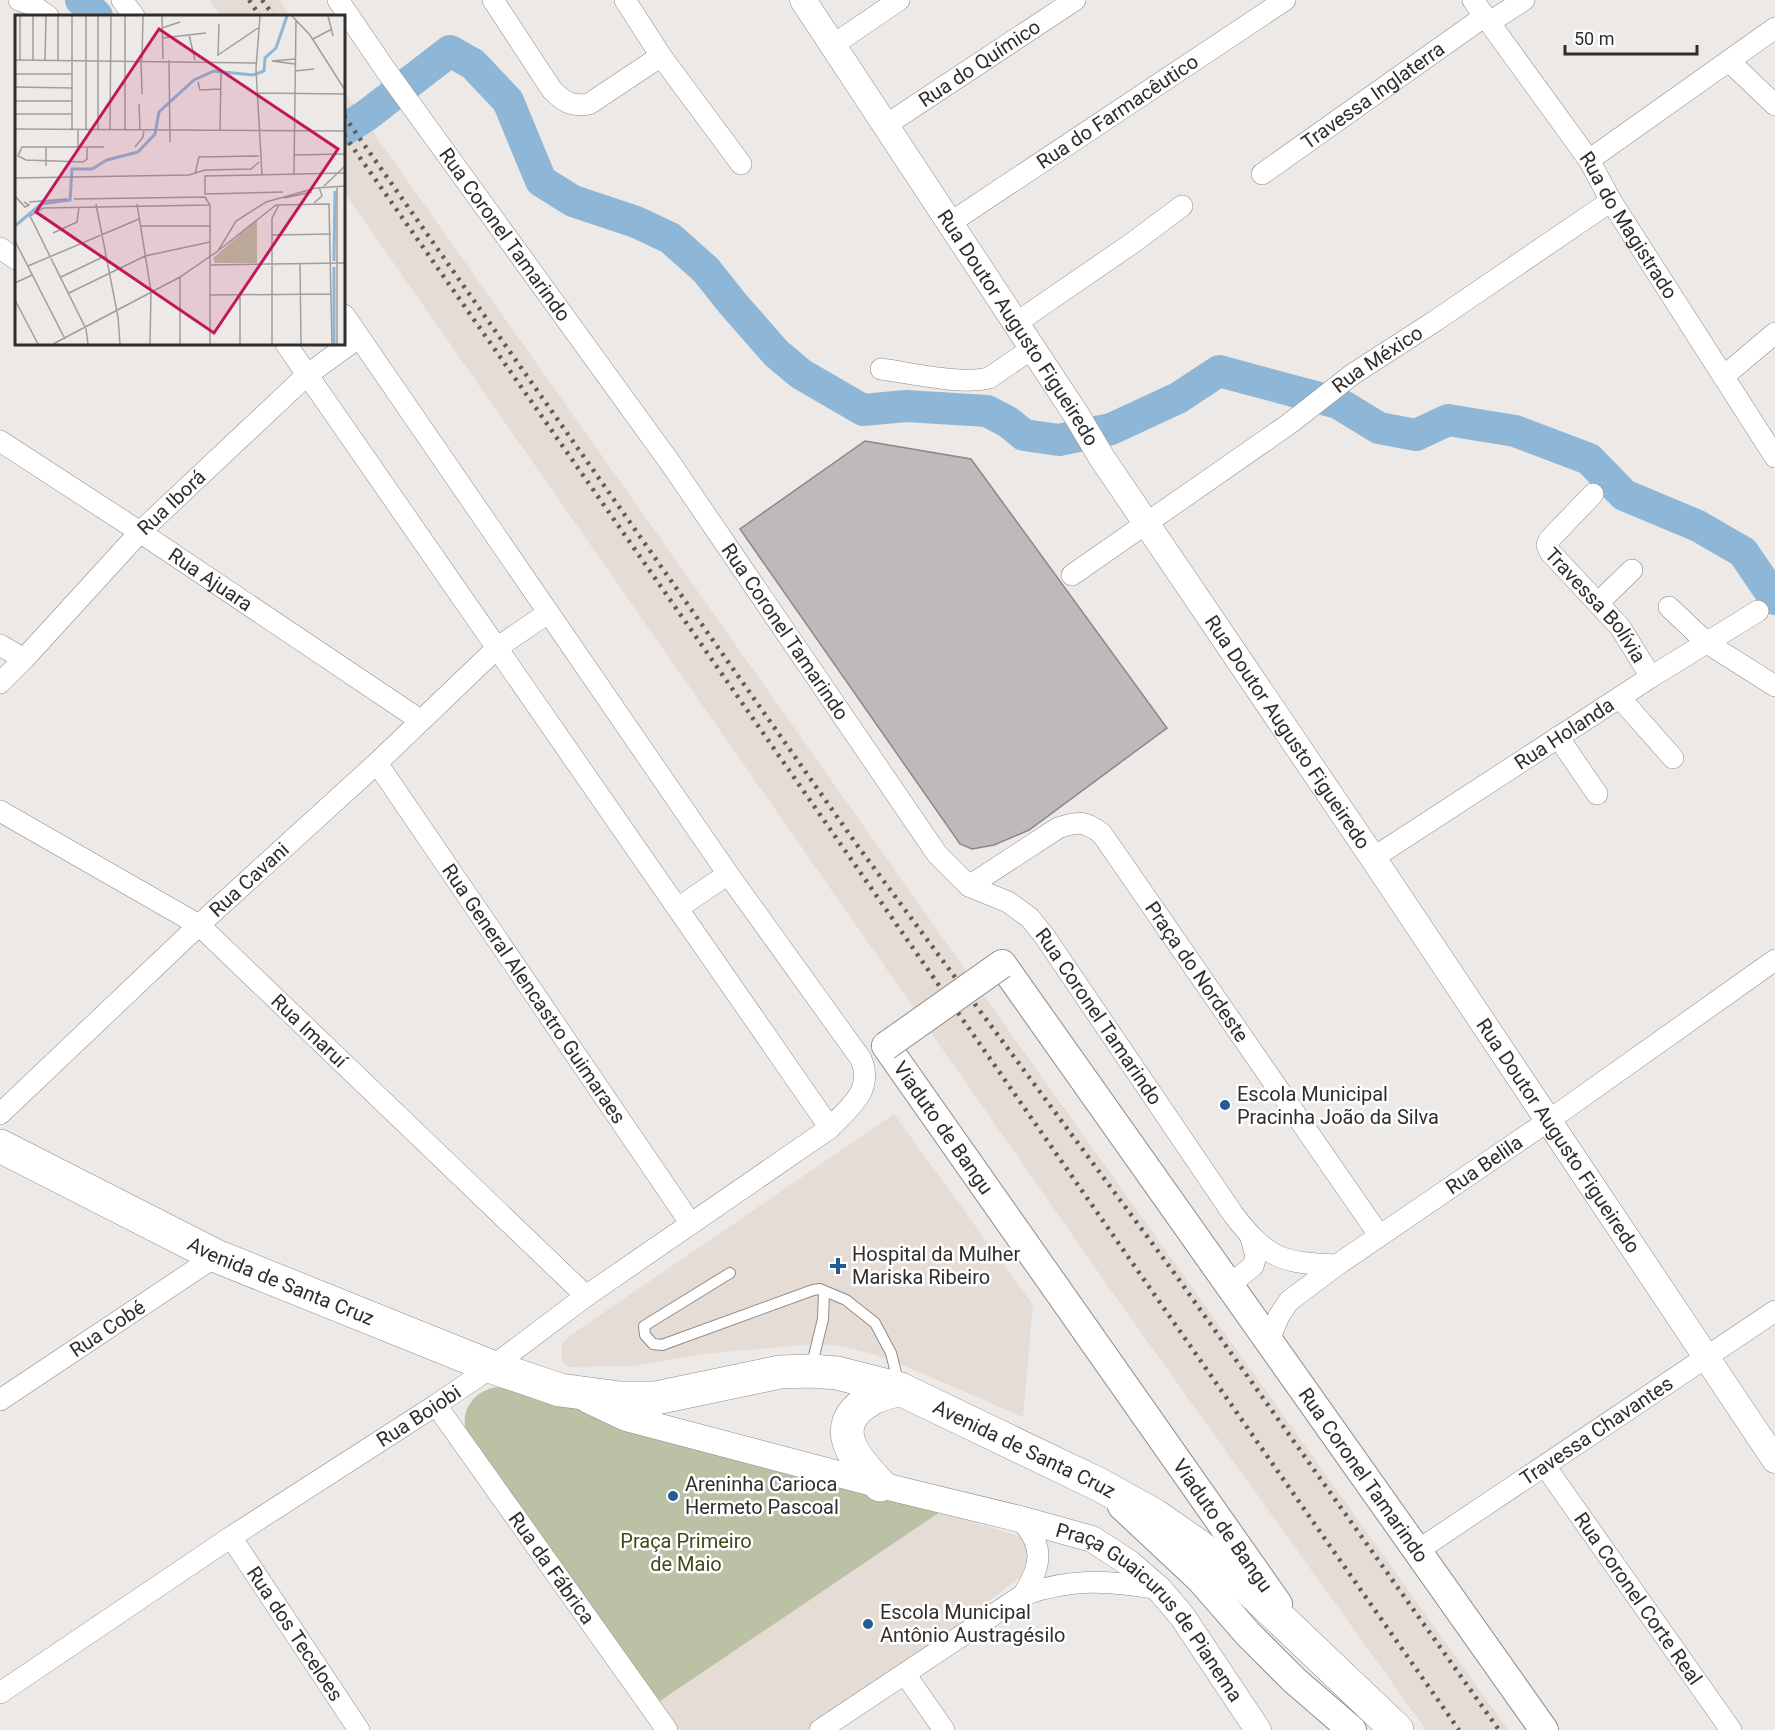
<svg xmlns="http://www.w3.org/2000/svg" width="1775" height="1730" font-family="Roboto,sans-serif">
<rect width="100%" height="100%" fill="#ece9e7"/>
<!-- built -->
<g fill="#e6dcd6">
<polygon points="209,0 279,0 291,16 221,16"/>
<polygon points="344,91 952,951 1508,1730 1426,1730 1117,1299 344,192"/>
<polygon points="894,1114 1033,1305 1023,1417 893,1361 870,1353 839,1346 814,1344 702,1354 635,1366 568,1367 564,1364 562,1360 562,1344 568,1337"/>
<polygon points="940,1512 1025,1538 1031,1554 1020,1577 914,1658 807,1730 680,1730 660,1701"/>
</g>
<!-- green -->
<path fill="#bac1a4" d="M 496,1387 L 519,1392 L 940,1512 L 660,1701 L 469,1438 C 457,1415 471,1392 496,1387 Z"/>
<g fill="none" stroke-linecap="round" stroke-linejoin="round">
<!-- river -->
<g stroke="#8eb6d6" stroke-width="32">
<polyline points="81,0 97,16"/>
<polyline points="344,130 367,115 450,51 473,64 508,101 541,181 573,201 636,222 670,238 706,270 733,304 776,353 801,374 863,410 906,406 987,411 1008,422 1024,435 1059,440 1111,429 1178,398 1219,371 1338,403 1379,428 1416,435 1448,420 1515,431 1589,459 1624,495 1698,526 1743,552 1775,599"/>
</g>
</g>
<!-- building -->
<polygon fill="#bebabb" stroke="#8b8788" stroke-width="1.5" points="865,441 971,459 1167,728 1029,830 994,845 972,849 960,844 740,529"/>
<g fill="none" stroke-linecap="round" stroke-linejoin="round">
<!-- service casing -->
<g stroke="#8f8c8a" stroke-width="12">
<g id="service">
<polyline points="730,1273 644,1326 645,1335 653,1344 662,1345 813,1290 820,1289 846,1300 875,1323 891,1353 899,1385"/>
<polyline points="811,1368 823,1319 824,1292"/>
</g>
</g>
<!-- minor casing -->
<g stroke="#8f8c8a" stroke-width="22">
<g id="minor">
<polyline points="19,0 32,5 48,16"/>
<polyline points="122,0 134,16"/>
<path id="s1" d="M 338,0 L 385,69 L 671,464 L 937,854 L 969,886 L 1008,902 L 1030,918 L 1045,937 L 1233,1214 C 1267,1259 1282,1263 1337,1265"/>
<path d="M 493,0 L 552,90 C 564,102 572,107 589,104 L 661,56"/>
<polyline points="625,0 661,56 741,164"/>
<path id="s2" d="M 1473,0 L 1589,160 L 1611,201 L 1775,457"/>
<polyline points="1490,22 1524,0"/>
<polyline points="833,45 899,0"/>
<polyline points="1729,61 1775,105"/>
<path id="s3" d="M 886,125 L 1075,0"/>
<polyline points="1589,160 1775,28"/>
<path id="s4" d="M 1262,174 L 1485,16"/>
<path id="s5" d="M 950,223 L 1285,0"/>
<polyline points="0,248 16,259"/>
<polyline points="1016,323 1131,244 1182,206"/>
<path d="M 286,344 L 830,1128 C 850,1106 874,1091 861,1059 L 728,874 L 344,315"/>
<path d="M 881,369 C 912,373 960,385 989,378 L 1033,348"/>
<polyline points="1724,376 1775,333"/>
<path id="s6" d="M 0,441 L 140,532 L 420,720"/>
<path id="s7" d="M 1593,494 L 1549,540 L 1547,545 L 1550,552 L 1620,627 L 1651,677"/>
<path id="s8" d="M 1072,575 L 1289,424 L 1353,374 L 1435,321 L 1611,201"/>
<polyline points="1599,602 1632,570"/>
<polyline points="1669,607 1707,643 1775,686"/>
<polyline points="0,645 24,659"/>
<path id="s9" d="M 0,683 L 24,659 L 140,532 L 307,375 L 358,338"/>
<polyline points="1620,698 1673,758"/>
<polyline points="1558,737 1597,794"/>
<path id="s10" d="M 377,763 L 691,1224"/>
<path id="s11" d="M 0,811 L 199,925 L 586,1296"/>
<path id="s12" d="M 1373,858 L 1651,677 L 1758,611"/>
<path id="s13" d="M 969,886 L 1058,828 C 1078,821 1086,821 1102,834 L 1379,1235"/>
<polyline points="678,908 728,874"/>
<path id="s14" d="M 0,1114 L 199,925 L 377,763 L 498,647 L 548,613"/>
<polyline points="1221,1272 1230,1278 1238,1278 1253,1266 1256,1256 1251,1238"/>
<path id="s15" d="M 1269,1340 L 1279,1316 L 1289,1301 L 1337,1265 L 1548,1121 L 1775,960"/>
<path id="s16" d="M 0,1400 L 216,1256"/>
<path id="s17" d="M 436,1405 L 667,1730"/>
<path id="s18" d="M 1545,1466 L 1731,1730"/>
<path d="M 1020,1519 C 1045,1546 1042,1565 1023,1595"/>
<path id="s19" d="M 231,1537 L 359,1730"/>
<path id="s20" d="M 1417,1551 L 1775,1311"/>
<polyline points="905,1674 944,1730"/>
<path id="s21" d="M 0,1693 L 231,1537 L 436,1405 L 492,1367 L 586,1296 L 830,1128"/>
<path d="M 820,1730 L 1023,1595 C 1071,1578 1109,1580 1159,1589"/>
</g>
</g>
<!-- tertiary casing -->
<g stroke="#8f8c8a" stroke-width="27">
<g id="tertiary">
<path id="s22" d="M 803,0 L 1077,416 L 1102,458 L 1373,858 L 1775,1460"/>
<path id="s23" d="M 588,1400 L 626,1418 L 880,1485 L 1020,1519 L 1092,1539 L 1129,1563 L 1159,1589 L 1182,1616 L 1258,1730"/>
</g>
</g>
<!-- secondary casing -->
<g stroke="#8f8c8a" stroke-width="30">
<g id="secondary">
<path id="s24" d="M 1002,964 L 1544,1730"/>
<path id="s25" d="M 886,1046 L 1278,1604"/>
<polyline points="1122,1506 1200,1579 1248,1634 1294,1680 1352,1730"/>
</g>
</g>
<!-- primary casing -->
<g stroke="#8f8c8a" stroke-width="34">
<g id="primary">
<path id="s26" d="M 0,1146 L 216,1256 L 492,1367 L 560,1390 L 620,1398 L 656,1398 L 780,1372 L 811,1371 L 837,1373 L 900,1389 L 1100,1485 L 1154,1515 L 1200,1547 L 1247,1587 L 1397,1730"/>
<path d="M 880,1485 C 860,1464 829,1432 861,1406 C 865,1403 869,1400 873,1398 C 881,1394 891,1392 900,1389"/>
</g>
</g>
<!-- service -->
<use href="#service" stroke="#fff" stroke-width="10"/>
<!-- minor -->
<use href="#minor" stroke="#fff" stroke-width="21"/>
<!-- tertiary -->
<use href="#tertiary" stroke="#fff" stroke-width="26"/>
<!-- secondary -->
<use href="#secondary" stroke="#fff" stroke-width="28"/>
<!-- primary -->
<use href="#primary" stroke="#fff" stroke-width="33"/>
<!-- rail -->
<g stroke="#5f5e5d" stroke-width="4.5" stroke-dasharray="3 6" stroke-linecap="butt">
<polyline points="249,0 260,16"/>
<polyline points="262,0 274,16"/>
<polyline points="344,116 857,845 1172,1270 1499,1730"/>
<path d="M 344,135 C 718,665 1086,1199 1459,1730"/>
</g>
<!-- secondary-bridge casing -->
<g stroke="#8f8c8a" stroke-width="30" stroke-linecap="butt">
<polyline id="secondary-bridge" points="886,1046 1002,964"/>
</g>
<!-- secondary-bridge -->
<use href="#secondary-bridge" stroke="#fff" stroke-width="28"/>
</g>
<!-- markers -->
<g fill="#235b93" stroke="#fff" stroke-width="2">
<circle cx="1225" cy="1105" r="6"/>
<path d="M835 1257h6v6h6v6h-6v6h-6v-6h-6v-6h6z"/>
<circle cx="673" cy="1496" r="6"/>
<circle cx="868" cy="1624" r="6"/>
</g>
<g text-anchor="middle" dominant-baseline="central" stroke-width="5" stroke-linejoin="round" paint-order="stroke">
<!-- street labels -->
<g font-size="20" fill="#2f2e2d" stroke="#fff">
<text stroke="none"><textPath href="#s3" startOffset="112">Rua do Químico</textPath></text>
<text stroke="none"><textPath href="#s4" startOffset="136">Travessa Inglaterra</textPath></text>
<text stroke="none"><textPath href="#s5" startOffset="201">Rua do Farmacêutico</textPath></text>
<text stroke="none"><textPath href="#s2" startOffset="274">Rua do Magistrado</textPath></text>
<text stroke="none"><textPath href="#s1" startOffset="288">Rua Coronel Tamarindo</textPath></text>
<text stroke="none"><textPath href="#s22" startOffset="392">Rua Doutor Augusto Figueiredo</textPath></text>
<text stroke="none"><textPath href="#s8" startOffset="374">Rua México</textPath></text>
<text stroke="none"><textPath href="#s9" startOffset="249">Rua Iborá</textPath></text>
<text stroke="none"><textPath href="#s6" startOffset="252">Rua Ajuara</textPath></text>
<text stroke="none"><textPath href="#s7" startOffset="147">Travessa Bolívia</textPath></text>
<text stroke="none"><textPath href="#s1" startOffset="774">Rua Coronel Tamarindo</textPath></text>
<text stroke="none"><textPath href="#s22" startOffset="878">Rua Doutor Augusto Figueiredo</textPath></text>
<text stroke="none"><textPath href="#s12" startOffset="228">Rua Holanda</textPath></text>
<text stroke="none"><textPath href="#s14" startOffset="342">Rua Cavani</textPath></text>
<text stroke="none"><textPath href="#s13" startOffset="321">Praça do Nordeste</textPath></text>
<text stroke="none"><textPath href="#s10" startOffset="279">Rua General Alencastro Guimaraes</textPath></text>
<text stroke="none"><textPath href="#s1" startOffset="1278">Rua Coronel Tamarindo</textPath></text>
<text stroke="none"><textPath href="#s11" startOffset="382">Rua Imaruí</textPath></text>
<text stroke="none"><textPath href="#s25" startOffset="100">Viaduto de Bangu</textPath></text>
<text stroke="none"><textPath href="#s22" startOffset="1364">Rua Doutor Augusto Figueiredo</textPath></text>
<text stroke="none"><textPath href="#s15" startOffset="282">Rua Belila</textPath></text>
<text stroke="none"><textPath href="#s26" startOffset="312">Avenida de Santa Cruz</textPath></text>
<text stroke="none"><textPath href="#s16" startOffset="129">Rua Cobé</textPath></text>
<text stroke="none"><textPath href="#s21" startOffset="502">Rua Boiobi</textPath></text>
<text stroke="none"><textPath href="#s20" startOffset="216">Travessa Chavantes</textPath></text>
<text stroke="none"><textPath href="#s26" startOffset="1095">Avenida de Santa Cruz</textPath></text>
<text stroke="none"><textPath href="#s24" startOffset="626">Rua Coronel Tamarindo</textPath></text>
<text stroke="none"><textPath href="#s25" startOffset="586">Viaduto de Bangu</textPath></text>
<text stroke="none"><textPath href="#s17" startOffset="200">Rua da Fábrica</textPath></text>
<text stroke="none"><textPath href="#s18" startOffset="162">Rua Coronel Corte Real</textPath></text>
<text stroke="none"><textPath href="#s23" startOffset="615">Praça Guaicurus de Pianema</textPath></text>
<text stroke="none"><textPath href="#s19" startOffset="116">Rua dos Teceloes</textPath></text>
</g>
<!-- poi labels -->
<g font-size="20" fill="#2f2e2d" stroke="#fff" text-anchor="start">
<text x="1237" y="1094">Escola Municipal<tspan x="1237" dy="23">Pracinha João da Silva</tspan></text>
<text x="852" y="1254">Hospital da Mulher<tspan x="852" dy="23">Mariska Ribeiro</tspan></text>
<text x="685" y="1484">Areninha Carioca<tspan x="685" dy="23">Hermeto Pascoal</tspan></text>
<text x="880" y="1612">Escola Municipal<tspan x="880" dy="23">Antônio Austragésilo</tspan></text>
</g>
<!-- park labels -->
<g font-size="20" fill="#404815" stroke="#fff">
<text x="686" y="1541">Praça Primeiro<tspan x="686" dy="23">de Maio</tspan></text>
</g>
</g>
<!-- overview -->
<g transform="translate(15 15)">
<rect width="330" height="330" fill="#ece9e7"/>
<path d="M 242,205 L 242,248 L 200,248 L 198,243 Z" fill="#bac1a4"/>
<path fill="none" stroke="#8eb6d6" stroke-width="3" d="M 0,211 L 26,189 L 55,185 L 57,154 L 77,154 L 92,145 L 123,137 L 140,119 L 144,97 L 179,65 L 199,56 L 238,60 L 249,56 L 250,43 L 261,33 L 272,1M 319,246 L 320,176M 319,252 L 319,329"/>
<path fill="none" stroke="#a09e9d" stroke-width="1.5" d="M 5,1 L 5,45M 83,1 L 83,114M 147,1 L 148,44M 245,1 L 241,54 L 247,160M 277,1 L 295,20 L 330,75M 313,1 L 318,21M 147,13 L 165,7M 174,20 L 180,45M 147,23 L 191,18M 298,24 L 317,14M 203,40 L 243,13M 203,41 L 204,9M 0,45 L 242,48M 18,45 L 18,1M 30,45 L 31,1M 43,45 L 43,1M 126,45 L 127,79M 127,45 L 128,1M 154,45 L 155,127M 280,49 L 257,46 L 280,44M 280,56 L 299,54M 0,59 L 57,59M 183,67 L 185,75 L 206,74M 0,72 L 57,73M 243,78 L 330,79M 0,86 L 57,86M 124,89 L 125,115M 0,99 L 57,99M 0,114 L 330,116M 57,114 L 57,1M 63,114 L 63,133M 71,114 L 71,1M 95,114 L 96,1M 110,115 L 110,1M 205,115 L 206,58M 31,132 L 31,151M 120,132 L 128,122 L 129,115M 72,133 L 72,144 L 68,147 L 11,145 L 3,141 L 7,132 L 89,132M 280,140 L 330,139M 180,159 L 184,142 L 244,141M 279,159 L 281,4M 0,163 L 174,160 L 190,155 L 236,154 L 244,147M 309,171 L 330,151M 322,171 L 322,329M 268,177 L 190,179 L 190,161 L 330,158M 0,181 L 10,192 L 14,190 L 9,187M 269,183 L 297,177M 59,184 L 190,182 L 195,190 L 28,193 L 15,201 L 71,314 L 73,329M 14,187 L 52,184M 299,188 L 307,181 L 304,172M 81,189 L 103,302 L 105,329M 122,189 L 136,276 L 135,329M 195,190 L 195,329M 126,211 L 195,211M 38,218 L 62,207 L 64,192M 257,220 L 316,219M 0,226 L 50,324M 204,235 L 261,190 L 314,189 L 317,329M 285,248 L 286,329M 196,250 L 330,248M 13,251 L 124,204M 46,262 L 90,241M 0,268 L 17,260M 54,278 L 130,241 L 195,227M 195,280 L 316,279M 225,281 L 225,329M 0,285 L 23,329M 38,329 L 165,262 L 203,236 L 221,206 L 251,187 L 301,173 L 330,171M 165,329 L 165,262M 257,329 L 257,203 L 264,190"/>
<path fill="#c2185b" fill-opacity="0.15" stroke="#c2185b" stroke-width="3" d="M 144,14 L 323,134 L 199,318 L 21,197 Z"/>
<rect width="330" height="330" fill="none" stroke="#2f2e2d" stroke-width="3"/>
</g>
<!-- scale -->
<path d="M1565 45v9h132v-9" fill="none" stroke="#2f2e2d" stroke-width="3"/>
<text x="1574" y="45" font-size="18" fill="#2f2e2d" stroke="#ffffff" stroke-width="4.5" paint-order="stroke">50 m</text>
</svg>
